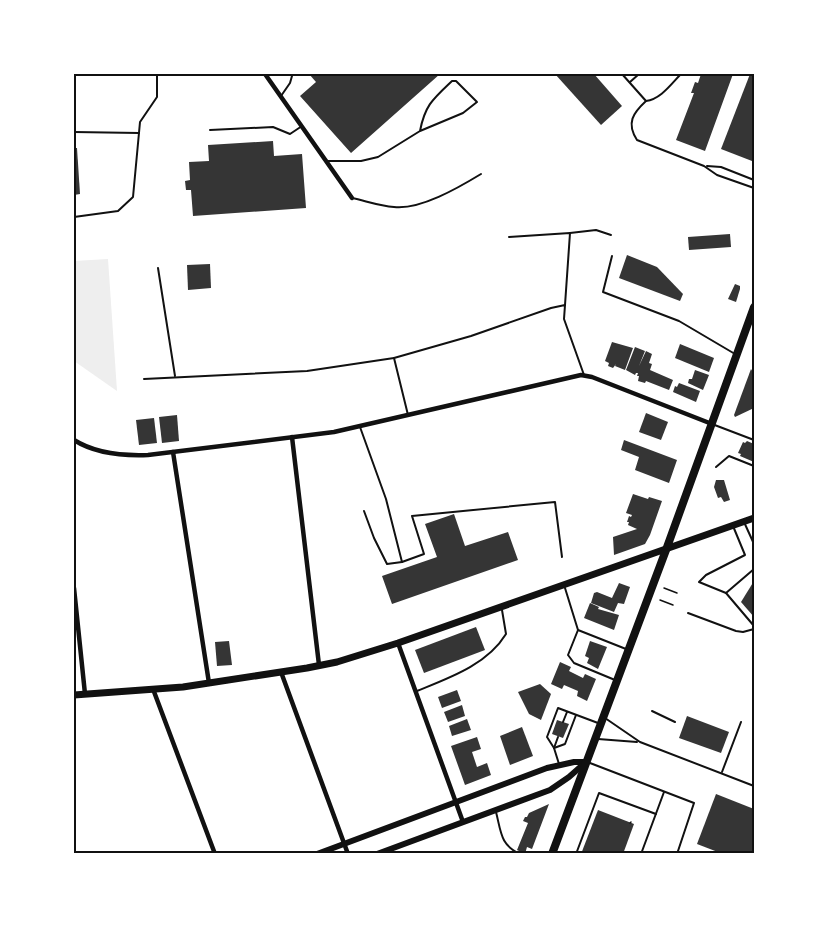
<svg xmlns="http://www.w3.org/2000/svg" width="828" height="927" font-family="Raleway,sans-serif">
<rect width="100%" height="100%" fill="#fff"/>
<!-- green -->
<polygon fill="#eee" points="108,259 117,391 74,361 74,261"/>
<!-- building -->
<g fill="#353535">
<polygon points="309,74 440,74 351,153 300,96 316,82"/>
<polygon points="555,74 594,74 622,106 601,125"/>
<polygon points="701,74 733,74 705,151 676,140 694,93 691,93 695,82 698,83"/>
<polygon points="750,74 754,74 754,154 752,161 721,149"/>
<polygon points="273,141 274,156 302,154 306,208 193,216 191,190 186,190 185,181 190,180 189,162 209,161 208,145"/>
<polygon points="74,148 77,148 80,194 74,195"/>
<polygon points="730,234 731,247 689,250 688,237"/>
<polygon points="627,255 657,267 683,294 680,301 619,278"/>
<polygon points="210,264 211,288 188,290 187,265"/>
<polygon points="735,284 740,286 740,289 736,302 728,299"/>
<polygon points="612,342 633,348 625,370 615,366 616,364 613,368 608,366 609,363 605,361"/>
<polygon points="680,344 714,358 709,372 675,358"/>
<polygon points="635,347 645,351 639,366 646,351 652,354 649,363 652,364 650,370 673,380 669,390 646,381 645,383 638,381 639,376 637,376 638,373 636,373 635,375 626,370"/>
<polygon points="751,369 754,374 754,408 735,417 734,415"/>
<polygon points="695,370 709,375 703,390 688,383 689,379 692,379"/>
<polygon points="679,383 700,391 696,402 673,392 675,386 677,387"/>
<polygon points="646,413 668,422 661,440 639,432"/>
<polygon points="177,415 179,441 162,443 159,417"/>
<polygon points="154,418 157,443 139,445 136,420"/>
<polygon points="624,440 677,460 669,483 635,470 639,457 621,450"/>
<polygon points="747,441 754,444 754,462 740,456 741,454 738,453 743,442 745,443"/>
<polygon points="716,480 724,480 730,500 724,502 721,497 718,498 714,487"/>
<polygon points="633,494 648,499 649,497 662,501 650,535 645,544 614,555 613,537 637,529 628,525 629,522 627,522 629,516 631,517 632,515 626,513"/>
<polygon points="454,514 465,546 508,532 518,560 392,604 382,576 437,557 425,524"/>
<polygon points="754,581 754,617 741,602"/>
<polygon points="619,583 630,587 624,604 618,603 614,612 591,603 594,593 597,592 612,598"/>
<polygon points="590,603 599,607 598,609 619,615 614,630 584,618"/>
<polygon points="476,627 485,650 424,673 415,650"/>
<polygon points="229,641 232,665 217,666 215,642"/>
<polygon points="590,641 607,647 598,669 587,663 589,658 585,656"/>
<polygon points="560,662 571,667 569,671 583,678 585,674 596,679 587,701 577,696 578,691 564,685 562,689 551,684"/>
<polygon points="540,684 551,694 541,720 529,714 518,692"/>
<polygon points="457,690 461,701 442,708 438,697"/>
<polygon points="462,705 465,716 448,722 444,712"/>
<polygon points="687,716 729,732 721,753 679,738"/>
<polygon points="467,719 471,730 452,736 449,726"/>
<polygon points="557,720 569,724 563,738 552,734"/>
<polygon points="522,727 533,756 510,765 500,736"/>
<polygon points="477,737 481,749 472,752 477,767 487,763 491,775 465,785 451,746"/>
<polygon points="716,794 754,809 754,849 753,854 723,854 697,844"/>
<polygon points="549,804 532,849 527,847 525,854 517,850 528,823 523,821 525,817 527,817 529,813"/>
<polygon points="598,810 634,824 623,854 581,854"/>
</g>
<g fill="none" stroke-linecap="round" stroke-linejoin="round">
<!-- path -->
<g stroke="#111" stroke-width="1.5">
<polyline points="664,588 677,593"/>
<polyline points="660,600 673,605"/>
<polyline points="630,823 631,822"/>
</g>
<!-- service -->
<g stroke="#111" stroke-width="2">
<path d="M 622,74 L 646,101 C 633,113 626,123 637,140 L 704,166 L 717,175 L 754,188"/>
<polyline points="630,82 639,74"/>
<polyline points="281,96 290,83 292,76 290,74"/>
<path d="M 646,101 C 661,99 671,84 681,74"/>
<polyline points="210,130 273,127 290,134 302,126"/>
<polyline points="74,132 139,133"/>
<path d="M 326,161 L 361,161 L 378,157 L 420,131 L 463,113 L 477,102 L 456,81 L 452,81 C 433,99 425,105 420,131"/>
<polyline points="707,166 721,167 754,180"/>
<path d="M 352,198 C 366,201 380,206 394,207 C 420,210 458,188 481,174"/>
<polyline points="74,217 118,211 133,197 140,122 157,97 157,74"/>
<polyline points="570,233 596,230 611,235"/>
<polyline points="509,237 570,233 565,305"/>
<polyline points="612,256 603,292 679,321 735,354"/>
<polyline points="158,268 175,376"/>
<polyline points="144,379 307,371 394,358"/>
<polyline points="408,415 394,358 471,336 551,308 565,305 564,319 584,375"/>
<polyline points="712,424 754,440"/>
<polyline points="360,427 386,499 402,562 424,554 412,516 555,502 562,557"/>
<polyline points="716,467 729,456 754,466"/>
<polyline points="364,511 374,538 387,564 402,562"/>
<polyline points="744,522 754,544"/>
<polyline points="733,526 745,555 706,575 699,582 726,593 754,626"/>
<polyline points="565,588 578,630 626,649"/>
<polyline points="726,593 754,569"/>
<polyline points="688,613 736,631 743,632 754,629"/>
<polyline points="578,630 568,655 574,663 615,680"/>
<path d="M 417,691 C 449,678 487,665 506,634 L 502,610"/>
<polyline points="652,711 675,722"/>
<polyline points="605,718 640,742 754,786"/>
<polyline points="563,722 567,712"/>
<polyline points="598,739 637,742"/>
<polyline points="554,748 565,744 576,715"/>
<polyline points="554,748 558,737"/>
<polyline points="590,763 694,803 677,854"/>
<polyline points="559,764 554,748 547,737 558,708 598,723"/>
<polyline points="722,772 741,722"/>
<path d="M 496,812 C 501,831 500,845 520,854"/>
<polyline points="576,854 599,793 656,814"/>
<polyline points="641,854 664,792"/>
</g>
<!-- minor -->
<g stroke="#111" stroke-width="4.5">
<polyline points="265,74 352,198"/>
<polyline points="292,437 319,665"/>
<path d="M 74,440 C 96,454 123,456 148,455 L 334,432 L 581,375 L 592,377 L 712,424"/>
<polyline points="173,452 209,683"/>
<polyline points="74,588 85,694"/>
<polyline points="398,643 463,822"/>
<polyline points="281,672 348,854"/>
<polyline points="153,689 215,854"/>
</g>
<!-- tertiary -->
<g stroke="#111" stroke-width="6">
<polyline points="317,854 547,768 574,762 586,762"/>
<polyline points="377,854 550,790 569,777 586,762"/>
</g>
<!-- secondary -->
<polyline stroke="#111" stroke-width="7" points="74,695 183,687 307,668 337,662 398,643 754,518"/>
<!-- primary -->
<polyline stroke="#111" stroke-width="8" points="552,854 666,550 754,307"/>
</g>
<!-- border -->
<rect width="828" height="927" fill="none" stroke="#ffffff" stroke-width="150"/>
<rect x="75" y="75" width="678" height="777" fill="none" stroke="#111" stroke-width="2"/>
</svg>
